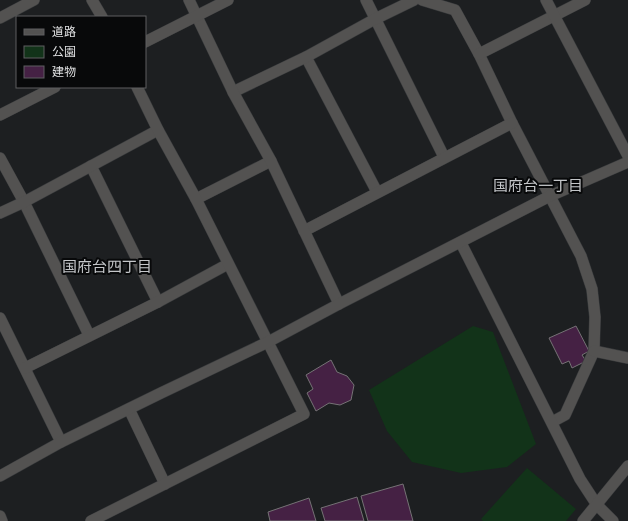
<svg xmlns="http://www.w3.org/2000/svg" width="628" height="521" font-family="Lora,'Noto Sans JP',serif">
<rect width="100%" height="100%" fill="#1d1f21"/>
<!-- green -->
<g fill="#123319">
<polygon points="473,326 493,332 536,444 507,467 461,473 412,462 387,431 369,390"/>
<polygon points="527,468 576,509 566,521 483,521 481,519"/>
</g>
<!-- building -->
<g fill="#452144" stroke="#757275">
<polygon points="576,326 589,351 582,355 586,361 572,368 569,361 562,364 549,338"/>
<polygon points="331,360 337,372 347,376 354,385 351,400 340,405 329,403 316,411 307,393 313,389 306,375"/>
<polygon points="403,484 413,521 368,521 361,496"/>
<polygon points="357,497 364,521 325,521 321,508"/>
<polygon points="309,498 316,521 270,521 268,512"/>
</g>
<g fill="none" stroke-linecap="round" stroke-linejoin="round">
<!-- minor casing -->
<g stroke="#383a3c" stroke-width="12">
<g id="minor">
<polyline points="92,0 102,17"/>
<polyline points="366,0 444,157"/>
<polyline points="422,0 455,10 479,54 512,123 581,256 592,289 595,317 594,351 565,415 552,422"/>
<polyline points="0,18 34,0"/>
<polyline points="479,54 585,0"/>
<polyline points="306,57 377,192"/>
<polyline points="233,92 306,57 375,19 414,0"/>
<polyline points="0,158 24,202 89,335"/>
<polyline points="91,166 158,302"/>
<polyline points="196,199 271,161"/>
<polyline points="0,213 24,202 158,130"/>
<polyline points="304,231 512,123"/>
<polyline points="461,243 580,479 597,505 613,521"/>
<polyline points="0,318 61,442"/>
<polyline points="594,351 628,358"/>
<polyline points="25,368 158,302 228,264"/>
<polyline points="129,409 165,484"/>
<polyline points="91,521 304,414 196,199 158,130 137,87"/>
</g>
</g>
<!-- tertiary casing -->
<g stroke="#383a3c" stroke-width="12">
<g id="tertiary">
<polyline points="189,0 233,92 271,161 339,304"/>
<polyline points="546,0 628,156"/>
<polyline points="145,42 228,0"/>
<polyline points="0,115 55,87"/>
<polyline points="0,476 61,442 161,393 268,342 339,304 550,196 628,162"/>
<polyline points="0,516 2,521"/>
<polyline points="583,521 628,466"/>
</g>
</g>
<!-- minor -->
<use href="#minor" stroke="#535251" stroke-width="11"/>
<!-- tertiary -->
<use href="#tertiary" stroke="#535251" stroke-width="11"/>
</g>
<g text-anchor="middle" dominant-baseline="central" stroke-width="4" stroke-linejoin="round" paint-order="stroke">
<!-- neighbourhood labels -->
<g font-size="15" fill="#c4c6c9" stroke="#08090a">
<text x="538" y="185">国府台一丁目</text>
<text x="107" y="266">国府台四丁目</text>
</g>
</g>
<!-- legend -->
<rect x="16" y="16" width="130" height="72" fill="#08090a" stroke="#5e5f60"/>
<rect x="24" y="29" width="20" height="6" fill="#535251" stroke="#5e5f60"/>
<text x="52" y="36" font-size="12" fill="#e0e1e2">道路</text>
<rect x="24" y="46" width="20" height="12" fill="#123319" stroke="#5e5f60"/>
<text x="52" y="56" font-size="12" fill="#e0e1e2">公園</text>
<rect x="24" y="66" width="20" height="12" fill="#452144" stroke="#5e5f60"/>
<text x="52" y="76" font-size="12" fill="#e0e1e2">建物</text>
</svg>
